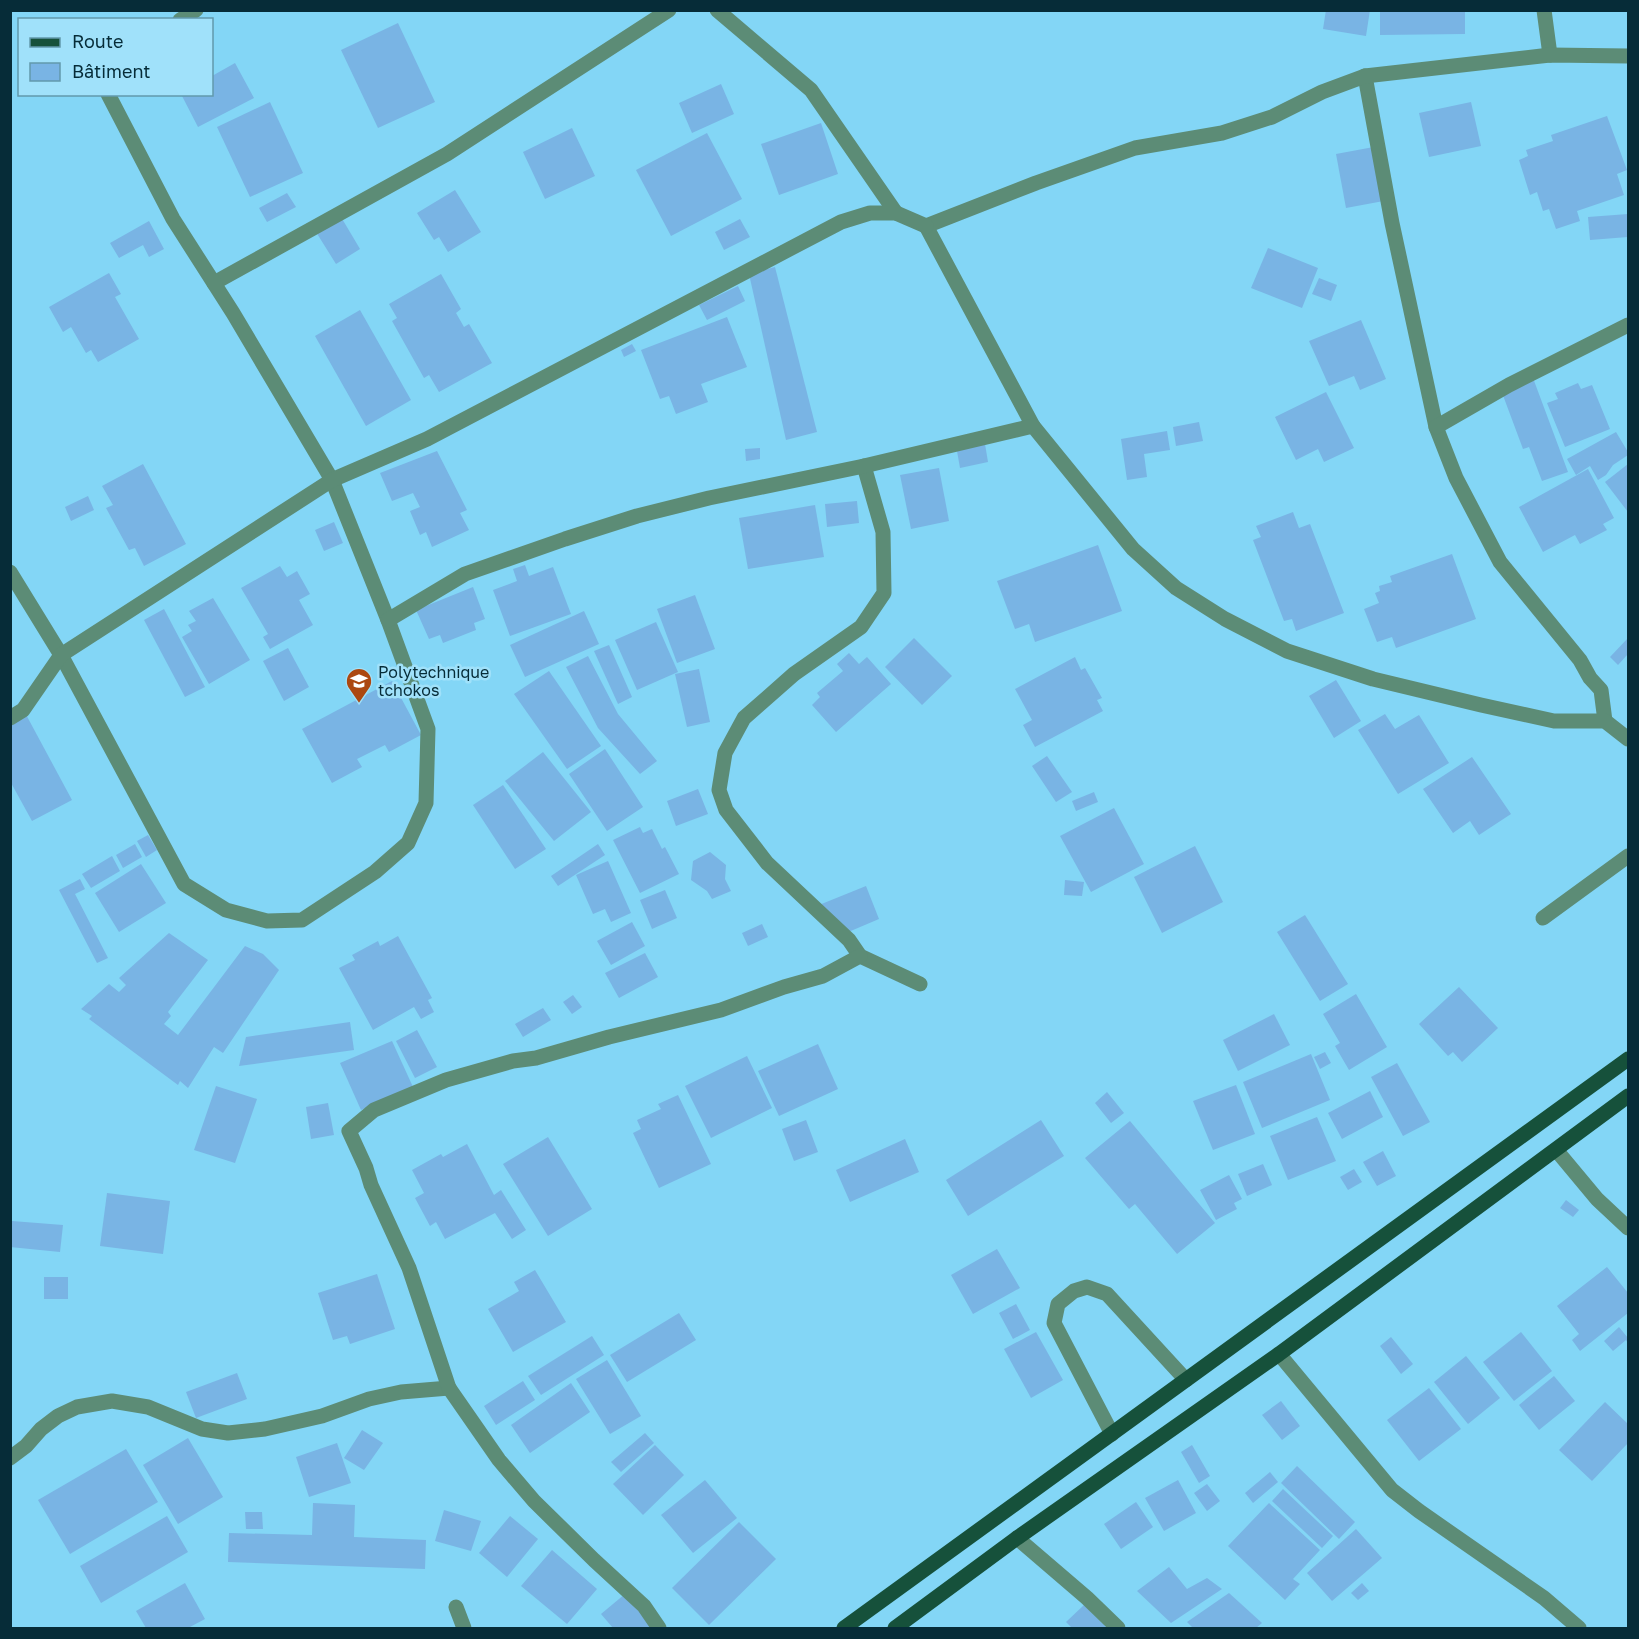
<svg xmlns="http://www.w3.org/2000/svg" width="1639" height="1639" font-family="'Golos Text',sans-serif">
<rect width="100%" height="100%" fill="#83d6f6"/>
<!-- building -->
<g fill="#79b4e4">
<polygon points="1326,10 1370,10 1366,36 1323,29"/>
<polygon points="1380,10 1465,10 1465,34 1380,35"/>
<polygon points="398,23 435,102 378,128 341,50"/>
<polygon points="235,63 254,98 198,127 181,94 212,94 212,76"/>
<polygon points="721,84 734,114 692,133 679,103"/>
<polygon points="270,102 303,173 250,197 217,127"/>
<polygon points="1471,102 1481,146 1429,157 1419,113"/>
<polygon points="1607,116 1627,170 1617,174 1624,195 1577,211 1580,221 1556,229 1549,209 1543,211 1537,192 1530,195 1519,160 1528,156 1526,150 1553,141 1551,135"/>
<polygon points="821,123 838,174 779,195 761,144"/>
<polygon points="572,128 595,176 545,199 523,152"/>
<polygon points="707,133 742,199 671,236 636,170"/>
<polygon points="1379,146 1389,200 1346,208 1336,154"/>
<polygon points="455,190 481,232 448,252 439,237 434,240 417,213"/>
<polygon points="287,193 296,207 267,222 259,208"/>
<polygon points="1628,214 1628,237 1590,240 1588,217"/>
<polygon points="341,217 360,249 336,264 316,232"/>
<polygon points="740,219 750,237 724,250 715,232"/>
<polygon points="149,221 164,249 149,257 143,245 119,258 110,243"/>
<polygon points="1268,248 1318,268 1302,308 1251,288"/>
<polygon points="775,267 817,432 786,440 749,274"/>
<polygon points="109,273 121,294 115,297 139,339 98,362 91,350 86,353 71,327 63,332 49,307"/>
<polygon points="441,274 461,309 456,313 464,327 469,324 492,363 439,392 429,375 424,378 392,321 397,318 389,304"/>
<polygon points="1319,278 1337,285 1331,301 1312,294"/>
<polygon points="738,286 745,301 707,320 699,305"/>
<polygon points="360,310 411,400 366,426 315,336"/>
<polygon points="727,317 747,367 701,384 708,402 676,414 669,396 660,399 641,350"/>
<polygon points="1361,320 1386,379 1360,390 1354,376 1329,386 1309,341"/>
<polygon points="632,344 636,351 624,357 621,350"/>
<polygon points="1533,378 1568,472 1542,481 1529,447 1523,449 1501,390"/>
<polygon points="1578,383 1581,389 1592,385 1610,429 1565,447 1547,403 1558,399 1555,393"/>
<polygon points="1326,392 1354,448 1324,462 1318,449 1296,460 1275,417"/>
<polygon points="1199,422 1203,441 1176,446 1173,427"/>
<polygon points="1167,431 1170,450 1144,454 1147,477 1127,480 1121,439"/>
<polygon points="1616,432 1628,452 1628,455 1613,465 1606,475 1598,480 1590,466 1576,475 1567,459"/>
<polygon points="985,444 988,462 960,468 957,451"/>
<polygon points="760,448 760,459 746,461 745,449"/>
<polygon points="437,451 467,510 460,513 469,530 432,547 426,532 420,535 410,511 420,507 413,493 392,501 380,473"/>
<polygon points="143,464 186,544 144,566 135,548 129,550 106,508 113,505 102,486"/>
<polygon points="1628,464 1628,512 1605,482"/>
<polygon points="939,468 949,521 911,529 900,475"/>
<polygon points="1588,469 1614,518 1603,524 1607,530 1580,544 1575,535 1543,552 1519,507"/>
<polygon points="88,496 94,510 71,521 65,507"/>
<polygon points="857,501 859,523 827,527 825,504"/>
<polygon points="815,505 824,557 748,569 739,518"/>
<polygon points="1293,512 1299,528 1310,524 1344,613 1296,631 1292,619 1284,621 1253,540 1261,537 1256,526"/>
<polygon points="334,522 343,543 324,551 315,530"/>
<polygon points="1098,545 1122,611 1035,642 1029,624 1015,629 997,581"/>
<polygon points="1452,554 1476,619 1396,648 1392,637 1377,642 1364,609 1379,603 1375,593 1380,591 1379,586 1392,582 1390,576"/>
<polygon points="525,565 529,576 553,567 571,614 510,636 493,590 517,581 513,569"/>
<polygon points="280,566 287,577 297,571 310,594 299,600 313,625 270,649 263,637 268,634 241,588"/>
<polygon points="473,587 485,619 474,623 476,630 443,643 440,635 429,639 416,610"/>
<polygon points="695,595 715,649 677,663 657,609"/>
<polygon points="213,598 250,660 209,684 182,637 192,631 188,625 196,621 189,611"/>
<polygon points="164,609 205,687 185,697 144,620"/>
<polygon points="584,611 599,644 525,677 510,645"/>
<polygon points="656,622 678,672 637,690 615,640"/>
<polygon points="914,638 952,676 922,705 885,667"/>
<polygon points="1628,638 1628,654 1618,665 1610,657"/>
<polygon points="609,645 632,697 618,704 594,651"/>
<polygon points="288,648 309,687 284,701 263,661"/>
<polygon points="849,653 859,664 867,657 891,684 836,732 812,705 820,697 817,693 843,671 837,664"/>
<polygon points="588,656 618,714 657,761 640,774 598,728 566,667"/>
<polygon points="1075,657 1081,670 1085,668 1102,698 1097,700 1103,711 1035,747 1023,725 1032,720 1015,689"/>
<polygon points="699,669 710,722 687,727 675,674"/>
<polygon points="549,671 601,746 567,769 514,694"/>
<polygon points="1336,680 1361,721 1334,738 1309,696"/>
<polygon points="392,681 421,735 389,752 385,745 357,759 362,767 332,783 302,729"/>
<polygon points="23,709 72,800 32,821 10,781 10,716"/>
<polygon points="1385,714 1395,729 1419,715 1449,763 1398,794 1358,730"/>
<polygon points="605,749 643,807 607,831 569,774"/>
<polygon points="543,752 591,812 554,841 505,781"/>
<polygon points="1047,756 1072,792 1056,802 1032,766"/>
<polygon points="1472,757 1511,814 1479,835 1470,821 1453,833 1423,789"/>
<polygon points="503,785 546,849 515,869 473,805"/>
<polygon points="698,789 708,814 676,826 667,801"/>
<polygon points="1094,792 1098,802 1076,811 1072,801"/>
<polygon points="1114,808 1144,864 1091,892 1060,836"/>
<polygon points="640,827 643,833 652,829 662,849 665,847 679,874 640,893 613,840"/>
<polygon points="148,835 157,850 146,857 137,841"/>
<polygon points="135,844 142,857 123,868 116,855"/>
<polygon points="598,844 605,855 558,886 551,876"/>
<polygon points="1195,846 1223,902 1162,933 1134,877"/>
<polygon points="710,852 726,865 725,879 731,891 712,899 707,891 691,880 693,861"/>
<polygon points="112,856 120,871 91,888 82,874"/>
<polygon points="608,861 631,913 611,922 605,909 593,914 576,875"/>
<polygon points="141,864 166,903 119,932 95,893"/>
<polygon points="80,879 85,889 75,894 108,958 97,963 59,890"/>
<polygon points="1065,880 1084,882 1082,896 1064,895"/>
<polygon points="866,886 879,919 846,933 819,905"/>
<polygon points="665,890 677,918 652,929 640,900"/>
<polygon points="1305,915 1348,984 1320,1001 1277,932"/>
<polygon points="632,922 645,946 611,965 597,941"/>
<polygon points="762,924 768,937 748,946 742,933"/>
<polygon points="169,933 208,960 168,1012 171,1016 164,1024 178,1035 245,946 263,954 279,970 223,1053 214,1047 188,1088 180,1081 178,1085 89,1019 92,1016 81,1009 109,984 119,992 126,985 119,978"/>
<polygon points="398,936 432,998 428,1000 434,1012 421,1019 414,1007 373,1030 339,968 355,960 352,955 378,941 380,946"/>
<polygon points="645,953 658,977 619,998 605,973"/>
<polygon points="1459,987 1498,1028 1462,1062 1453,1052 1448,1056 1419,1024"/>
<polygon points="1356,994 1387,1047 1349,1070 1335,1046 1340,1043 1323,1014"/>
<polygon points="573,995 582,1007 572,1014 563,1002"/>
<polygon points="543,1008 551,1020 523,1037 515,1024"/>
<polygon points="1274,1014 1290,1045 1238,1071 1223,1040"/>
<polygon points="350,1022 354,1050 239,1066 246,1037"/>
<polygon points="417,1030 437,1067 415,1078 396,1041"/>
<polygon points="392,1041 413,1087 361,1110 340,1063"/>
<polygon points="818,1044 838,1089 779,1116 758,1071"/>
<polygon points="1325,1052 1331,1063 1320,1069 1314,1057"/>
<polygon points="1311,1054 1330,1100 1262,1128 1243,1082"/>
<polygon points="747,1056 772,1108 711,1138 685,1086"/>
<polygon points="1397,1063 1430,1122 1403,1136 1371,1077"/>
<polygon points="1236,1085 1255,1134 1213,1150 1193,1101"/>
<polygon points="216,1086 257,1099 235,1163 194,1150"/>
<polygon points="1370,1091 1383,1117 1342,1139 1328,1113"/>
<polygon points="1107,1092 1124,1113 1111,1123 1095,1103"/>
<polygon points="678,1095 711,1164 659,1188 633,1133 641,1129 637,1120 661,1109 658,1104"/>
<polygon points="328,1103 334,1135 311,1139 306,1107"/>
<polygon points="1317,1117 1336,1161 1288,1180 1270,1136"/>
<polygon points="806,1120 818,1152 794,1161 782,1129"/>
<polygon points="1041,1120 1064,1156 968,1216 946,1180"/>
<polygon points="1130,1121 1215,1223 1177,1254 1135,1204 1129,1209 1085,1158"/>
<polygon points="548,1137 592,1209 548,1236 503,1164"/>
<polygon points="905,1139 919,1172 850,1202 836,1170"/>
<polygon points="467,1144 494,1195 501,1190 526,1230 512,1239 495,1213 445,1239 436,1222 430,1226 415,1198 424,1193 412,1170 441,1154 443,1157"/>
<polygon points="1383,1151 1396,1176 1377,1186 1363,1162"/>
<polygon points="1263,1164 1272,1185 1247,1196 1238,1174"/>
<polygon points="1354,1169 1362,1182 1348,1190 1340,1177"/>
<polygon points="1229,1175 1242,1199 1234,1203 1237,1209 1216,1220 1200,1190"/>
<polygon points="107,1193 170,1201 163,1254 100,1246"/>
<polygon points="1566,1200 1579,1210 1573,1217 1560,1208"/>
<polygon points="12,1221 63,1225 60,1252 10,1247"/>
<polygon points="997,1249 1020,1288 973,1314 951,1275"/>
<polygon points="1607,1267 1628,1293 1628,1313 1580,1351 1572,1340 1579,1334 1557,1306"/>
<polygon points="535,1270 566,1322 513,1352 488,1309 519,1291 514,1282"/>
<polygon points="377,1274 395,1329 350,1344 347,1336 333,1340 318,1293"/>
<rect x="44" y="1277" width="24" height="22"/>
<polygon points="1016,1304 1030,1330 1013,1339 999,1313"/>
<polygon points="679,1313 696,1340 627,1382 610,1355"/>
<polygon points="1619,1327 1628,1338 1628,1343 1626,1340 1613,1351 1604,1341"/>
<polygon points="1036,1332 1063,1380 1031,1398 1004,1349"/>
<polygon points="1521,1332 1552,1371 1514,1401 1483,1362"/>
<polygon points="592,1336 604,1355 541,1395 528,1376"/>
<polygon points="1391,1337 1413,1364 1401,1374 1380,1346"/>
<polygon points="1466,1356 1500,1398 1468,1424 1434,1382"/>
<polygon points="607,1360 641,1416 610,1434 576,1379"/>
<polygon points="237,1373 247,1399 196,1418 186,1392"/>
<polygon points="1554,1376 1575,1401 1539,1430 1519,1405"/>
<polygon points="523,1381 535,1400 496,1425 484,1406"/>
<polygon points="571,1383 590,1412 530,1453 511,1425"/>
<polygon points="1429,1388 1461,1429 1419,1461 1387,1420"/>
<polygon points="1281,1401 1300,1426 1282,1440 1262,1415"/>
<polygon points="1605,1402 1628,1424 1628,1443 1592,1481 1559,1450"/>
<polygon points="362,1430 383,1443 364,1470 344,1458"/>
<polygon points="645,1433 654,1443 621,1472 611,1462"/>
<polygon points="188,1438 223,1497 178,1524 143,1465"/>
<polygon points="337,1443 351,1483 309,1497 296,1457"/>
<polygon points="655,1445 684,1475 643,1515 613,1484"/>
<polygon points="1192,1445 1210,1476 1199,1483 1181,1452"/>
<polygon points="126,1449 158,1502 70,1554 38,1500"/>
<polygon points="1297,1466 1355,1522 1339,1539 1281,1483"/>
<polygon points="1270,1472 1278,1482 1253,1503 1245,1493"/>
<polygon points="705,1480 737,1518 693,1553 661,1515"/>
<polygon points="1178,1480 1196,1513 1164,1531 1145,1498"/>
<polygon points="1207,1484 1220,1501 1207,1511 1194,1493"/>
<polygon points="1283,1489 1333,1536 1322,1548 1272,1501"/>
<polygon points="1136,1502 1153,1527 1121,1549 1104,1524"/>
<polygon points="313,1503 355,1505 354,1537 426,1540 425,1569 228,1562 229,1533 312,1535"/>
<polygon points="1269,1503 1320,1550 1293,1579 1300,1584 1285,1600 1228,1546"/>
<polygon points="444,1510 481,1521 471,1551 435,1541"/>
<polygon points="245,1512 262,1512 263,1529 246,1529"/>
<polygon points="167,1516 188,1552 101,1603 80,1566"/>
<polygon points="510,1516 538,1539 507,1577 479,1553"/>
<polygon points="739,1522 776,1559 709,1625 672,1588"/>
<polygon points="1356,1529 1382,1558 1332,1601 1307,1573"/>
<polygon points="552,1550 597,1589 567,1624 521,1586"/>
<polygon points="1169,1567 1187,1589 1207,1578 1222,1589 1171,1623 1137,1591"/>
<polygon points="185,1583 205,1619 188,1628 146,1628 136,1611"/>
<polygon points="1362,1583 1369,1591 1358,1600 1351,1593"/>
<polygon points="1229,1593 1262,1623 1256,1628 1193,1628 1187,1622"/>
<polygon points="625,1594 651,1626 648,1628 613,1628 601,1614"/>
<polygon points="1084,1605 1107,1628 1072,1628 1066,1622"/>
</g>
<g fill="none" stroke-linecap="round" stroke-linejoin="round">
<!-- minor -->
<g stroke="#5c8c76" stroke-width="15">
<polyline points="717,10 811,90 896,213"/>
<polyline points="1544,10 1550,55"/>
<polyline points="180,20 196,10"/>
<polyline points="1365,76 1392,223 1436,427 1456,478 1500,562 1580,660 1590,678 1601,690 1605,721"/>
<polyline points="214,283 447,154 669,10"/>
<polyline points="1033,426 926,226 1036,183 1135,148 1222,133 1272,117 1322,92 1365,76 1550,55 1628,56"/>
<polyline points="1436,427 1509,385 1628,325"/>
<polyline points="864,466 883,532 884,593 861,627 794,674 744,718 725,753 719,790 726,810 767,863 849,940 860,956 920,984"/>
<polyline points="10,572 61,655 184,884 226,910 267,921 302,920 375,872 408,843 426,803 428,729 388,620 332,480 233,313 173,219 108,94"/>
<polyline points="388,620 465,574 565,539 637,516 709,498 864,466 1033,426 1133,549 1176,588 1225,619 1287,651 1373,679 1481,705 1554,721 1605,721 1628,739"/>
<polyline points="10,718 23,710 61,655 332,480 427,439 841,222 870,213 896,213 926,226"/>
<polyline points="1543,918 1628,856"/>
<polyline points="1557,1151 1597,1199 1628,1228"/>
<polyline points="1279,1354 1392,1490 1419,1511 1544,1598 1579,1628"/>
<polyline points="1112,1434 1054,1323 1058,1304 1074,1291 1087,1287 1107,1294 1186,1380"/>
<polyline points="10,1458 26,1446 41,1429 58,1416 77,1407 112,1401 148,1407 202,1429 228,1433 265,1429 322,1416 369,1399 401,1392 449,1388"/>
<polyline points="1017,1538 1087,1598 1118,1628"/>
<polyline points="456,1607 464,1628"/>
<polyline points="659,1628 644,1606 594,1560 534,1501 499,1460 449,1388 409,1268 371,1185 366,1168 349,1131 374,1110 446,1080 513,1061 536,1058 609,1037 721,1010 784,987 823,976 860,956"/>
</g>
<!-- major -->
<g stroke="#16513b" stroke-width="15">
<polyline points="844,1628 1628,1059"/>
<polyline points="895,1628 1017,1538 1279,1354 1628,1096"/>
</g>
</g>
<!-- icons -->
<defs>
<g id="school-pin" transform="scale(1.35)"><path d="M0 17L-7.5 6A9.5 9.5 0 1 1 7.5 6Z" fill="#ac4811" stroke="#a0e1fa"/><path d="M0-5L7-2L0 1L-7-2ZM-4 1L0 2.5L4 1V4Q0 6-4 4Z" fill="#fff"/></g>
</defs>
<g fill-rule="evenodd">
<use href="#school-pin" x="359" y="681"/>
</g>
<g text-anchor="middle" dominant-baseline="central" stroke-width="5" stroke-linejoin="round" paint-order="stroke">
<!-- poi labels -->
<g font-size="16" fill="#062c38" stroke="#a0e1fa" text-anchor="start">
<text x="378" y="672">Polytechnique<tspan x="378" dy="18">tchokos</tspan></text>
</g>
</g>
<!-- border -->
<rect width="1639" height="1639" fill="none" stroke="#062c38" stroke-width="24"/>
<!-- legend -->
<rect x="18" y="18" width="195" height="78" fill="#a0e1fa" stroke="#6299ac" stroke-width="1.5"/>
<rect x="30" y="38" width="30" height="9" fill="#16513b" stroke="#6299ac" stroke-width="1.5"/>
<text x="72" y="48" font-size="18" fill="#062c38">Route</text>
<rect x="30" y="63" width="30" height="18" fill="#79b4e4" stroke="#6299ac" stroke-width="1.5"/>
<text x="72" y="78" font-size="18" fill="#062c38">Bâtiment</text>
</svg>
